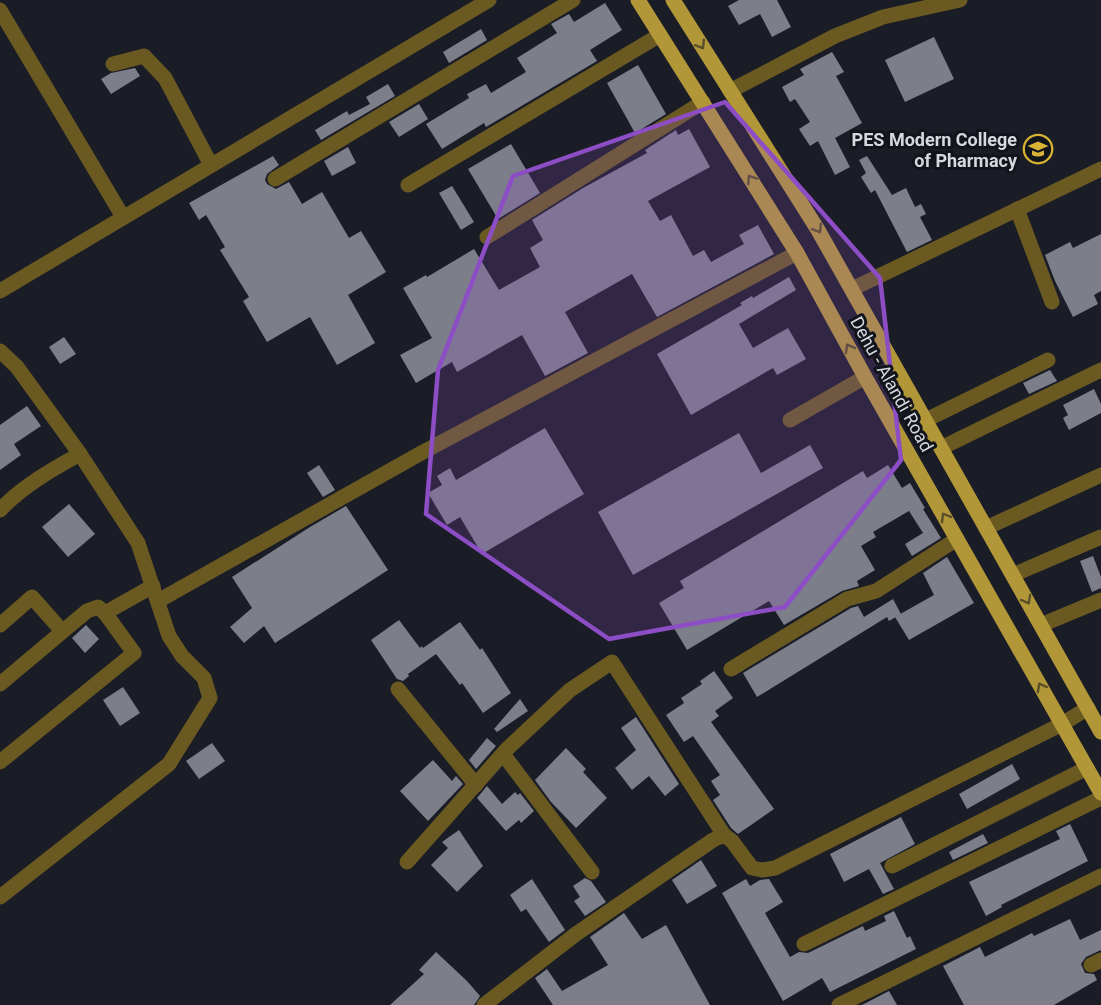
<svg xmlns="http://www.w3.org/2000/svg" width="1101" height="1005" font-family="Roboto,sans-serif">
<rect width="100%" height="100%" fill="#1b1d26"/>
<!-- building -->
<g fill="#7c7e8a">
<polygon points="739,0 777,0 791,27 772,37 760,14 739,25 728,6"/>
<polygon points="605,3 622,30 590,50 597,61 486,127 484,123 442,149 426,124 469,98 467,94 486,84 491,93 526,72 517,58 557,33 551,24 569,14 574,22"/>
<polygon points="481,29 487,40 449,63 443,52"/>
<polygon points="934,37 954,79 905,102 885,60"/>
<polygon points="832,52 844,72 836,76 862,123 835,138 850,167 835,175 818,141 810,146 799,129 810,122 795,99 790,102 782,87 804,75 800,69"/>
<polygon points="638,65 666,114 635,133 607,83"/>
<polygon points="135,68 140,76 111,94 101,79 111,73"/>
<polygon points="388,84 395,96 321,140 315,130 347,111 349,115 370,104 366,97"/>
<polygon points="419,104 428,119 399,137 389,122"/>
<polygon points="689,129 710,167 648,201 660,221 671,215 693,256 704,250 711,262 744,244 739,235 758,225 774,254 657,317 632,274 565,312 588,353 545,376 522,335 457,372 452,362 416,383 400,355 432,338 403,288 426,275 427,277 474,249 499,290 540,267 530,248 543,240 532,220 583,188 647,153 645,150 676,130 678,135"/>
<polygon points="511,144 540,193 498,219 468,169"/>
<polygon points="348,147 356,163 332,176 324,161"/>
<polygon points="273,156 279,165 267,174 265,180 267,184 276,189 289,182 302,204 322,192 349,238 361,231 386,272 348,295 375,343 337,365 310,317 267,342 243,301 249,297 220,250 225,247 206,215 199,220 189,203"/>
<polygon points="867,156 892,195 906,188 915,207 921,204 926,214 920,217 932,240 907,252 875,190 871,193 861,177 866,173 859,160"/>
<polygon points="452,186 474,222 461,230 439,193"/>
<polygon points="1101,234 1101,291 1094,295 1098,304 1073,317 1055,281 1045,255 1070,242 1073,248"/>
<polygon points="789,277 796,290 739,324 753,348 788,328 806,359 777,375 773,368 691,415 657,354 742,305 740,303 752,296 753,298"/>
<polygon points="64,337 76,354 60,364 49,347"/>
<polygon points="1050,370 1057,381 1029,394 1023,383"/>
<polygon points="1094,389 1101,404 1101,413 1069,430 1063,418 1068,415 1063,405"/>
<polygon points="27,406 41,426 14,444 21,455 0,470 0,425"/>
<polygon points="545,428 584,494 482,554 460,517 447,525 428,493 442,485 437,476 450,468 456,480"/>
<polygon points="739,433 761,473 810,445 823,468 633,575 598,512"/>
<polygon points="319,465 335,490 323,497 307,473"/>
<polygon points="888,465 902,488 910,483 925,508 923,509 941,538 912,556 905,544 923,533 909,511 873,532 876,537 861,546 875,570 857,581 859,586 842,591 784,625 769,601 687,650 659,603 684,588 680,581 863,471 867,478"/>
<polygon points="69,504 95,534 68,557 42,527"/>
<polygon points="346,506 388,570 275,643 264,626 244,643 230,627 252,608 232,577 310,527"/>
<polygon points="1093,556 1101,577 1101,588 1092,592 1080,561"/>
<polygon points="947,557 974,603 909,640 895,617 934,595 923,573"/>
<polygon points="893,599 901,614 889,621 887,617 757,697 743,673 851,608 858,606 864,617"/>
<polygon points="399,620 420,648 422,646 423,648 460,622 480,650 482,648 511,693 483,713 462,683 460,685 436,654 408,674 409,676 403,681 397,679 371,640"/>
<polygon points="86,625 99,639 85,653 72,638"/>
<polygon points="714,671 733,698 715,711 719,716 711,722 774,809 738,834 731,828 713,800 720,795 711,781 720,775 693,736 684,742 666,715 684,703 681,698 702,684 700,681"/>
<polygon points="123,687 140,713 120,726 103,700"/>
<polygon points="520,699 528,711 497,732 494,729"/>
<polygon points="636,717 679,784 665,796 649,776 632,790 615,768 636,750 621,728"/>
<polygon points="487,738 496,746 476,769 469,760"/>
<polygon points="212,743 225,761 199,779 186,761"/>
<polygon points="566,748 586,769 583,772 607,798 576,828 551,802 535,780"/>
<polygon points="433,760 452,781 456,776 463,784 428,821 400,791"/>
<polygon points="1012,764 1020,779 967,809 959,794"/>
<polygon points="487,786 502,804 515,792 518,795 520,793 534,811 521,823 519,820 506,831 477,798"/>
<polygon points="901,817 915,844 880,863 894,889 883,894 869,869 844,882 830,854"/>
<polygon points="1070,824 1088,861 1001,905 1002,907 986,916 969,882 1060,839 1056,831"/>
<polygon points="459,830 483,866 457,892 431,865 448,848 442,842"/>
<polygon points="983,834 988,843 953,860 949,852"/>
<polygon points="701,860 717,886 687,904 672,880"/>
<polygon points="585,878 591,881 606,902 585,916 574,901 580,897 573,886"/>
<polygon points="532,879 565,930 549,942 526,909 521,912 510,895"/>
<polygon points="746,879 750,886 760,880 769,879 783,902 765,913 790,957 799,952 808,953 863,926 865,931 886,921 884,916 894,911 907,938 910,936 916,949 830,992 822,978 783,1001 722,893"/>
<polygon points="624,913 642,939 666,925 710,1005 553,1005 535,978 547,969 562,991 608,965 590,937"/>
<polygon points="1070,919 1080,940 1101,930 1101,950 1086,957 1081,964 1085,973 1094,974 1097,980 1054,1005 964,1005 943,966 980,947 985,957 1032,933 1034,936"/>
<polygon points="436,952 467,981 480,996 474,1005 390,1005 424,974 419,970"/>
<polygon points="889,991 897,1005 862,1005"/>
</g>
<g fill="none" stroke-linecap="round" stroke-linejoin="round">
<!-- minor -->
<g stroke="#6a5a22" stroke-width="15">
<polyline points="0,10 123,217"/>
<polyline points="113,64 144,56 165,78 211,165"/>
<polyline points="730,91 835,36 883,17 960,0"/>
<polyline points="275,179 573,0"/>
<polyline points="408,185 660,35"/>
<polyline points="1017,209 1052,302"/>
<polyline points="487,237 703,102"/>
<polyline points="852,289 1101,169"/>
<polyline points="0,291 489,0"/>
<polyline points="0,351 17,367 80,454 138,543 169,636 182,656 204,678 210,698 169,764 0,897"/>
<polyline points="790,420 865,377"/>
<polyline points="926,420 1048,360"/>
<polyline points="941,448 1101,370"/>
<path d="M 0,510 C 23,486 51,470 80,454"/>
<polyline points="986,528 1101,475"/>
<polyline points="1013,575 1101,537"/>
<polyline points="158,601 423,452 797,253"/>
<polyline points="0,625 32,597 62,631"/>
<polyline points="1041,625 1101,600"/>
<polyline points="731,669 847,599 876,591 957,539"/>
<polyline points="0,684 87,611 98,607 105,613"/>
<polyline points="398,689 476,785"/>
<polyline points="503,754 592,872"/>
<polyline points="0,762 134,653 105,613 153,586"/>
<polyline points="407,862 507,749 570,690 612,662 724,835"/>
<polyline points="892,866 1087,768"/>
<polyline points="804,944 1101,798"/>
<polyline points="1091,965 1101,960"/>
<polyline points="484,1005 576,934 713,840 724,835 732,841 752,868 762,870 775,868 1062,724 1088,708"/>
<polyline points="839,1005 1101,876"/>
</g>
<!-- major -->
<g stroke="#b29738" stroke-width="15">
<polyline points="638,0 797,253 865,377 1101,793"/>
<polyline points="673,0 818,230 1101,732"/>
</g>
</g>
<!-- one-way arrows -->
<defs><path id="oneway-chevron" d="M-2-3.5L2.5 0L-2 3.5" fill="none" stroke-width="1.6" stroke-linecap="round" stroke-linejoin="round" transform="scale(1.5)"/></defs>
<g stroke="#5a4f29">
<use href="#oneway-chevron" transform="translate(701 45) rotate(58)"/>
<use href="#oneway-chevron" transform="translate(751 179) rotate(-123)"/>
<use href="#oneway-chevron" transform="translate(818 229) rotate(59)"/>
<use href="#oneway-chevron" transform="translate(849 348) rotate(-119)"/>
<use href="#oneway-chevron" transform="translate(945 517) rotate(-120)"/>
<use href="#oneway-chevron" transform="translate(1027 600) rotate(61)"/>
<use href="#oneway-chevron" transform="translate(1041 687) rotate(-119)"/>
</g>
<!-- marked area -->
<path fill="#8d4ec5" fill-opacity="0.2" stroke="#8d4ec5" stroke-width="4.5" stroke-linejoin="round" d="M 725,102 L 880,278 L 901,460 L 785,607 L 609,639 L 426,514 L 438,370 L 513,176 Z"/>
<!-- icons -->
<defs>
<g id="university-ring" transform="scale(1.5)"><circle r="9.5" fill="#12141c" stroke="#d8b434" stroke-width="1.5"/><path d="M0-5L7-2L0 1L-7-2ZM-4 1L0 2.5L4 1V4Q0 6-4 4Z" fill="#d8b434"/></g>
</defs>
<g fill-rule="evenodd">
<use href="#university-ring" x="1038" y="149"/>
</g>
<g text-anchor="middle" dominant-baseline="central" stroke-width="6" stroke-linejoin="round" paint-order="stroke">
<!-- poi labels -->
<g font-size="18" font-weight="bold" fill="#d7d8de" stroke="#12141c" text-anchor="end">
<text x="1017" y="139">PES Modern College<tspan x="1017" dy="21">of Pharmacy</tspan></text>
</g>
<!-- street labels -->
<g font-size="18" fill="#d7d8de" stroke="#12141c">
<text transform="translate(892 384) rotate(61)">Dehu - Alandi Road</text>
</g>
</g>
</svg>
